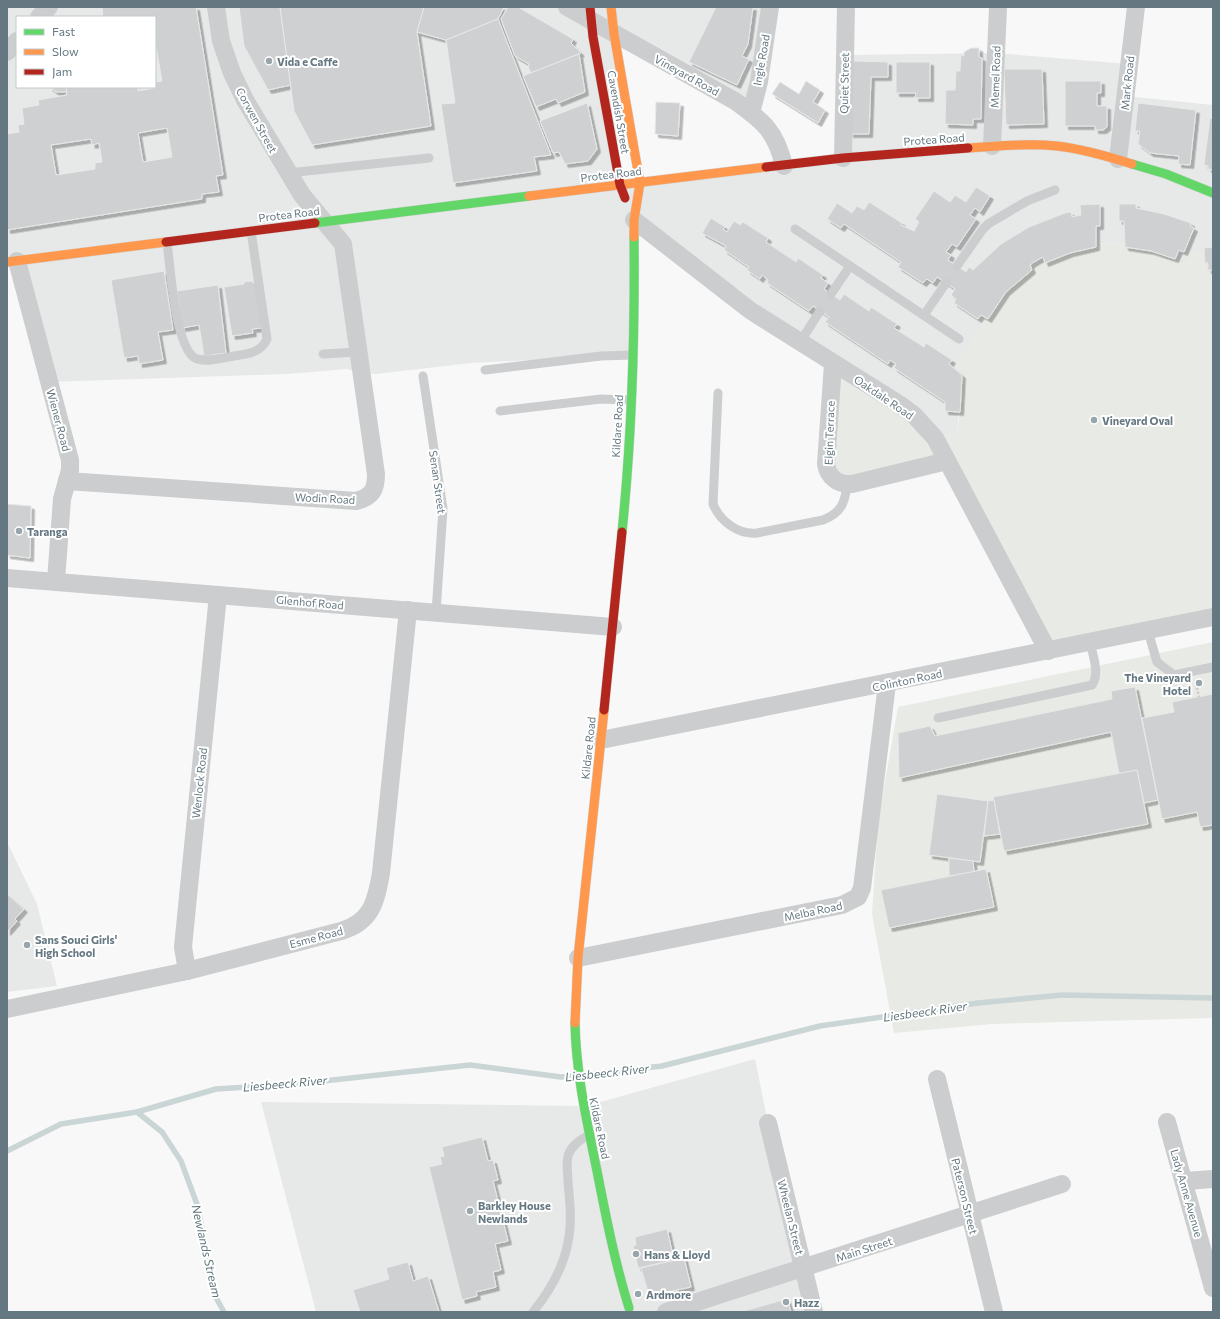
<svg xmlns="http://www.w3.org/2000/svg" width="1220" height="1319" font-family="Commissioner,sans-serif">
<defs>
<filter id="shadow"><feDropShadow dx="3.5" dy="3.5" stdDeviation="0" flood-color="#0004"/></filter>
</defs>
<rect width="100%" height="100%" fill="#f8f8f8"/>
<!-- built -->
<g fill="#e7e9e8" fill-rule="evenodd">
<path d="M 7,7 L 770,7 L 751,113 L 614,34 L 620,185 L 843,158 L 845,55 L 996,53 L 1129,64 L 1126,96 L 1213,105 L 1213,270 L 1185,264 L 1125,247 L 1124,243 L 1096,244 L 1096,247 L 1043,258 L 1034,262 L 1030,265 L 1032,270 L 1006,292 L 954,370 L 962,375 L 957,434 L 935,438 L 635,220 L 633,355 L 471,363 L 376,374 L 361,373 L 347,369 L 288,374 L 49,382 L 17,261 L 7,262 ZM 17,17 L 155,17 L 155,87 L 17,87 Z"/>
<polygon points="7,842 37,904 57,986 7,992"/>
<polygon points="755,1059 768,1123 814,1312 316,1312 261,1102 586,1106"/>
</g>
<!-- green -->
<g fill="#e8eae5">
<polygon points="1124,243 1125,247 1156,252 1185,264 1190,252 1204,251 1205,263 1208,263 1208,270 1213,270 1213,617 1048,651 947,461 852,484 826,464 833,364 935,438 957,434 961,402 954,370 1006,292 1032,270 1030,265 1043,257 1096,247 1096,244"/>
<polygon points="1213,642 1213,1018 992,1024 894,1033 872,914 878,822 898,707"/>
</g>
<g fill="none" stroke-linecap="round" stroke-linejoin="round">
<!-- stream -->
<g stroke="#cad5d6" stroke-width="5.5">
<polyline points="583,1075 662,1066 820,1026 978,1003 1062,995 1213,998"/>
<polyline points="137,1112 162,1132 181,1161 198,1207 214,1294 224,1312"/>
<polyline points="7,1151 61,1124 137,1112 216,1089 296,1084 470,1065 561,1077 574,1076"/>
</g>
</g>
<!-- building -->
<g fill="#ced0d1" stroke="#e8e8e8" fill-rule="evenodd" filter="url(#shadow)">
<path d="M 102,7 L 196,7 L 223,175 L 216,176 L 219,192 L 202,194 L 202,199 L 7,230 L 7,134 L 19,132 L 18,125 L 24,124 L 22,108 L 39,105 L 38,100 L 67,95 L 66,87 L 138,87 L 138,91 L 155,88 L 155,82 L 162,81 L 155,41 L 155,17 L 103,17 ZM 167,128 L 172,157 L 143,162 L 138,133 ZM 91,139 L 92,145 L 99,143 L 102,162 L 95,163 L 95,169 L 56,175 L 51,145 Z"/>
<polygon points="239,7 280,7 291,85 268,90 244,46"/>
<polygon points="280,7 424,7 417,32 431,126 312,145 294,111"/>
<polygon points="424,7 504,7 498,19 446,40 417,32"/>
<polygon points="508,7 518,7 573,39 571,43 581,53 531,73 528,67 529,64 515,56 501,19"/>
<polygon points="716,7 753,7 748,44 742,56 749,59 737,85 689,62"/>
<polygon points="498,19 551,155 534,157 537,171 453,183 441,104 455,103 446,40"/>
<polygon points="971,48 979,48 979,57 982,58 981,119 973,119 973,125 945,124 946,90 955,90 956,71 960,71 961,55 964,56 964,52"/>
<polygon points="579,54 585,92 558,103 556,99 536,107 523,76"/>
<polygon points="851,61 888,62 888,77 871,77 869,134 850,134"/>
<polygon points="896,62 930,62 930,98 915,98 916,93 896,93"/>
<polygon points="1004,69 1042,69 1044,124 1006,125"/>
<polygon points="806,81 820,90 813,102 825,110 818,123 772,94 780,82 799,94"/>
<polygon points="1065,81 1101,81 1101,93 1097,93 1097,106 1107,106 1107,127 1103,130 1095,130 1095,126 1065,126"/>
<polygon points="49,87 66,87 67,92 56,92"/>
<polygon points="656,102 680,103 678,136 655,134"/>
<polygon points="587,103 597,149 588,161 565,164 559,152 553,153 540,121"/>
<polygon points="1138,103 1196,110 1190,165 1178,164 1179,156 1150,153 1138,144 1140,131 1135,131"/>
<polygon points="1210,118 1213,119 1213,170 1208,169 1208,166 1204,165"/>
<polygon points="976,187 990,196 980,212 975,208 970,215 976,219 957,247 952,244 946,252 951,255 948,260 966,272 969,267 973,270 1001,244 1029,227 1065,213 1071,212 1072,217 1081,215 1080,205 1100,204 1100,226 1096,226 1096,247 1070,253 1045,263 1043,257 1034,262 1030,265 1032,270 1006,292 988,319 981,315 978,319 954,303 956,299 951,295 955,289 937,277 933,283 927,279 923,283 898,267 901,262 844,224 841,228 827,219 837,203 852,213 857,206 864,210 869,202 902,223 901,225 914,231 919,222 915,219 934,191 950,202 955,195 966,202"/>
<polygon points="1119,204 1136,204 1136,208 1164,214 1191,223 1190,226 1194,228 1184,252 1179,250 1175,259 1151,251 1125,247 1124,221 1119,221"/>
<polygon points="711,218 725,227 723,229 727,232 734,221 740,225 743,222 768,238 766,242 796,262 798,258 823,275 821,278 828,283 824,289 831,294 840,300 844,294 869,311 871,307 897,324 894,328 924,347 926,343 952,360 949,364 962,375 960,412 945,411 945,402 894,368 896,364 890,360 888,364 825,322 829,317 813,306 809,311 767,283 768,280 762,275 760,279 747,270 749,267 724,250 726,246 702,233"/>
<polygon points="1213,247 1213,270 1208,270 1208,263 1205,263 1204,248"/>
<polygon points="164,271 173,330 158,332 163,360 139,364 138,356 124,358 111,280"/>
<polygon points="252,281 253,283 256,282 262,328 252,329 253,333 232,336 224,287 244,284 244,282"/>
<polygon points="218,285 226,353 204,356 199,325 182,328 177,291"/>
<polygon points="7,504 31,506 30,558 7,555"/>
<polygon points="1135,687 1158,800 1144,803 1137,770 1119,774 1111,732 899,778 898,733 930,726 935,736 1112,699 1111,691"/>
<polygon points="1213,694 1213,825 1200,827 1197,812 1162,819 1142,718 1174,712 1172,702"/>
<polygon points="1137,770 1148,824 1004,851 993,797"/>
<polygon points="937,794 988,801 980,862 929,855"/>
<polygon points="994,800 1000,834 984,836 988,801"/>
<polygon points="949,858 973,861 974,872 949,876"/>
<polygon points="986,869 994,907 889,928 881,890"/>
<polygon points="7,894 24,909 15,919 17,921 7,932"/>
<polygon points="482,1137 488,1161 493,1160 498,1180 493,1181 508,1241 495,1244 501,1270 493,1272 496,1287 476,1292 477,1296 462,1300 429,1167 442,1164 440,1157 444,1156 442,1147"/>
<polygon points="667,1229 674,1260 638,1268 633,1246 636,1245 635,1237"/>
<polygon points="684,1258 691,1287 654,1295 648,1292 641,1268"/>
<polygon points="408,1262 413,1281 428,1276 439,1312 360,1312 353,1290 389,1279 386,1268"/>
<polygon points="787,1299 791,1312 740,1312"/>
</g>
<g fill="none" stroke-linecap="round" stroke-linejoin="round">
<!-- fast casing -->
<g stroke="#d4d5d6" stroke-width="10">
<g id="fast">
<polyline points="1132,164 1166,174 1213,193"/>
<polyline points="315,223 529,196"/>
<path d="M 622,532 C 632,434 635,335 634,237"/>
<path d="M 575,1023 C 576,1074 587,1122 597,1171 C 606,1217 615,1263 629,1308"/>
</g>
</g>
<!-- slow casing -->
<g stroke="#d4d5d6" stroke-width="10">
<g id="slow">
<polyline points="611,7 614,34 640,183 634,220 634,237"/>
<path d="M 968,148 C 997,146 1028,143 1057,146 C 1083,149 1107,156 1132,164"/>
<polyline points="529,196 766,167"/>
<polyline points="7,262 166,242"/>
<polyline points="575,1023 578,958 604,710"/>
</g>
</g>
<!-- jam casing -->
<g stroke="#d4d5d6" stroke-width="10">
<g id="jam">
<polyline points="590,7 593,37 620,185 625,198"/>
<polyline points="766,167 843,158 968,148"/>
<polyline points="166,242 315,223"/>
<polyline points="604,710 622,532"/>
</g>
</g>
<!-- path -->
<polyline stroke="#c9cacb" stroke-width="2.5" stroke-dasharray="2 2" stroke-linecap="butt" points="1196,684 1199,697"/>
<!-- lane -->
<g stroke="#cbcdce" stroke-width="9">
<polyline points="288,173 429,158"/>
<polyline points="795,229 959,339"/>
<path d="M 167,242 C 170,264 175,347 195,358 C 205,363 223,358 234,356 C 247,354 261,353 267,339 L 251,231"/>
<polyline points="957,266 983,229 988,224 1027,201 1055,190"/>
<polyline points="831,294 850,266"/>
<polyline points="924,315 946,283"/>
<polyline points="800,342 820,311"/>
<polyline points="323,354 358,352"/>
<polyline points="485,370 601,356 633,355"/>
<polyline points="423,376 443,509 436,612"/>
<path d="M 718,393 L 713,504 C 720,521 738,535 757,533 L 823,520 C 841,513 845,503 847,485"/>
<polyline points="500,411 601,399 630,400"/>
<polyline points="1148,631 1157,662 1174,675 1213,667"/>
<path d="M 938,718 L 1092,685 C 1100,674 1093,655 1090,643"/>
<path d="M 533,1312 C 550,1291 563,1269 568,1242 C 572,1223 570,1202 568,1183 C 568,1174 566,1165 568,1156 C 571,1146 581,1139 589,1135"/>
</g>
<!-- street -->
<g stroke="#cbcdce" stroke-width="18">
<path d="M 567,7 L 735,101 C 763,121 776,131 784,166"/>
<polyline points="39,17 49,7"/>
<polyline points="7,52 17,41"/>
<polyline points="751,113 759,82 770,7"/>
<polyline points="992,146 998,7"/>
<polyline points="843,158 846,7"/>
<polyline points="1118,159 1136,7"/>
<polyline points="634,220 751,311 899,404 914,415 935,438 1048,651"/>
<polyline points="17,261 70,460 70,470 62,499 56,581"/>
<path d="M 833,364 L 826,464 C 828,477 838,485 852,484 L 947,461"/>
<path d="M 67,481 L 356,501 C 372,497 376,490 376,474 L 343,244 L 302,195 L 245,100 L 232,73 L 221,41 L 216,7"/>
<polyline points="7,578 613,627"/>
<polyline points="601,740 1213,617"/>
<polyline points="578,958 842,905 858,897 862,888 887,684"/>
<polyline points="187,971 183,947 218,595"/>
<path d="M 7,1009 L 187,971 L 341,931 C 372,922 376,901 381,873 L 408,610"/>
<polyline points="937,1079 994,1312"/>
<polyline points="1167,1122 1213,1288"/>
<polyline points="768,1123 814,1312"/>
<polyline points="1185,1181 1213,1179"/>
<polyline points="666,1312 1062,1184"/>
</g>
<!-- fast -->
<use href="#fast" stroke="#63d668" stroke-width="9"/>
<!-- slow -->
<use href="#slow" stroke="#ff974d" stroke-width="9"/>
<!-- jam -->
<use href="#jam" stroke="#b3261e" stroke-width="9"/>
</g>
<!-- markers -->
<g fill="#98a5ab" stroke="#fff" stroke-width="1.5">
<circle cx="269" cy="61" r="4"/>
<circle cx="1094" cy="420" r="4"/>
<circle cx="19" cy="531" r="4"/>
<circle cx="1199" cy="683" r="4"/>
<circle cx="27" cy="945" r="4"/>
<circle cx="470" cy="1211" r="4"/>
<circle cx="636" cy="1254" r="4"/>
<circle cx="638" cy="1294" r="4"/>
<circle cx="786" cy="1302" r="4"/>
</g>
<g text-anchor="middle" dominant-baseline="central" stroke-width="4" stroke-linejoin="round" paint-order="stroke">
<!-- street labels -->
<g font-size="11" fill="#657882" stroke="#fff">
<text transform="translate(761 60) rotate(-80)">Ingle Road</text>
<text transform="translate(687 75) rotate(29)">Vineyard Road</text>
<text transform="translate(995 77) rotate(-88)">Memel Road</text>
<text transform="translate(844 83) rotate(-89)">Quiet Street</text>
<text transform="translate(1127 83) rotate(-84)">Mark Road</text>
<text transform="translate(619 112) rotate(80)">Cavendish Street</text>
<text transform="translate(257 120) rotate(61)">Corwen Street</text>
<text transform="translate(934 139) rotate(-4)">Protea Road</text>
<text transform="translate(611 174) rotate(-7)">Protea Road</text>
<text transform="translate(289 214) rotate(-7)">Protea Road</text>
<text transform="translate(884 397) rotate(34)">Oakdale Road</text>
<text transform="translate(59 420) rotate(75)">Wiener Road</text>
<text transform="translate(617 426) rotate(-87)">Kildare Road</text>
<text transform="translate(829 433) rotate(-88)">Elgin Terrace</text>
<text transform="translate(438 482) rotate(82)">Senan Street</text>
<text transform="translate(325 498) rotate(3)">Wodin Road</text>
<text transform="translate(310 602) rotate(5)">Glenhof Road</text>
<text transform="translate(907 680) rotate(-12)">Colinton Road</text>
<text transform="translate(588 748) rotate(-84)">Kildare Road</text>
<text transform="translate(199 783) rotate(-84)">Wenlock Road</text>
<text transform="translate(813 911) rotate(-12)">Melba Road</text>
<text transform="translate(316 937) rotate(-15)">Esme Road</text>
<text transform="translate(600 1128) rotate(78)">Kildare Road</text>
<text transform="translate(1187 1193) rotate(74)">Lady Anne Avenue</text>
<text transform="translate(965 1196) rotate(76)">Paterson Street</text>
<text transform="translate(791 1217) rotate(76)">Wheelan Street</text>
<text transform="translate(864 1249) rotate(-18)">Main Street</text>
</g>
<!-- poi labels -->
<g font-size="11" font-weight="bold" fill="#657882" stroke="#fff" text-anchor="start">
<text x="277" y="61">Vida e Caffe</text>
<text x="1102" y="420">Vineyard Oval</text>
<text x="27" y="531">Taranga</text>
<text x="1191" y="677" text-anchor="end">The Vineyard<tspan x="1191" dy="13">Hotel</tspan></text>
<text x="35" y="939">Sans Souci Girls'<tspan x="35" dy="13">High School</tspan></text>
<text x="478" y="1205">Barkley House<tspan x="478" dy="13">Newlands</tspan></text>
<text x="644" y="1254">Hans &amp; Lloyd</text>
<text x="646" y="1294">Ardmore</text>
<text x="794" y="1302">Hazz</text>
</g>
<!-- water labels -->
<g font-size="12" font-style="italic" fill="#60777c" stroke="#fff">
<text transform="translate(925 1011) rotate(-8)">Liesbeeck River</text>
<text transform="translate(607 1072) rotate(-6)">Liesbeeck River</text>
<text transform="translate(285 1083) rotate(-5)">Liesbeeck River</text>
<text transform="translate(207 1251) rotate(77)">Newlands Stream</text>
</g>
</g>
<!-- border -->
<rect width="1220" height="1319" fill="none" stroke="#657882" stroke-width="16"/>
<!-- legend -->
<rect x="16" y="16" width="140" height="72" fill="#ffffff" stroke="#c1c9cd"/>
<rect x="24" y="29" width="20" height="6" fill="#63d668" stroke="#c1c9cd"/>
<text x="52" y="36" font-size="12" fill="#657882">Fast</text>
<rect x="24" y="49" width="20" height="6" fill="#ff974d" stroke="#c1c9cd"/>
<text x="52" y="56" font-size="12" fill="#657882">Slow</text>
<rect x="24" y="69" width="20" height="6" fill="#b3261e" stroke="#c1c9cd"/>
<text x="52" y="76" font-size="12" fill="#657882">Jam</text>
</svg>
